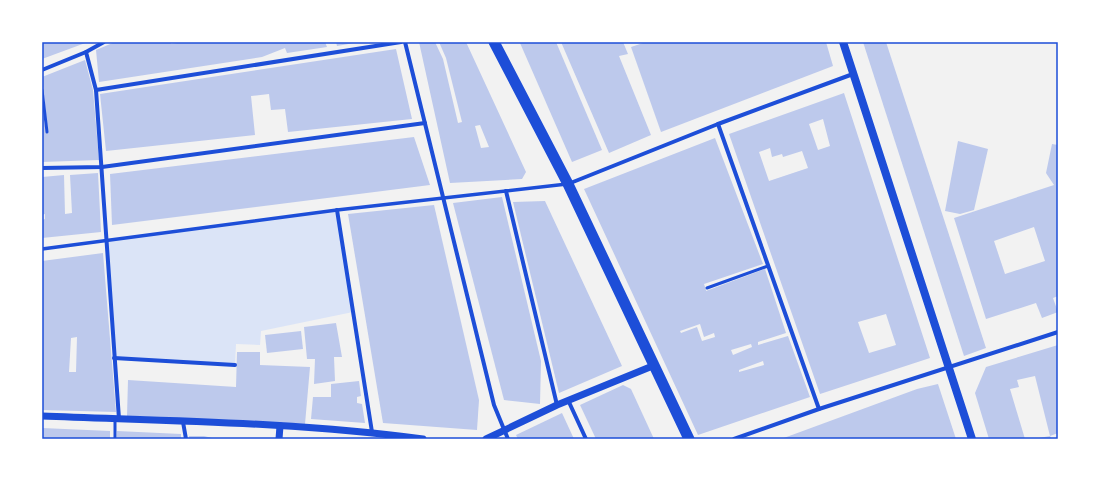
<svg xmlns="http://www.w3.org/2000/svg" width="1100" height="481" font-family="Barlow,sans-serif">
<rect width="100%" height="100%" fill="#f2f2f2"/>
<!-- green -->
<polygon fill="#dbe4f7" points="337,210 353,312 261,331 260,345 236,344 235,365 114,358 106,240"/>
<!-- building -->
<g fill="#bdc9ec" fill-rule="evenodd">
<polygon points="42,42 88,42 42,59"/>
<polygon points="115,42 170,42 171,44 184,42 325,42 327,47 287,53 285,48 262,57 99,82 96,50"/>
<polygon points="336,42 354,42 354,43 337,46"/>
<path d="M 419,42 L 435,42 L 443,59 L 458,123 L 462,122 L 446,58 L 439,42 L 466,42 L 526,172 L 522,179 L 450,183 ZM 480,125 L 489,147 L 481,148 L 475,126 Z"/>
<polygon points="522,42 556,42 602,150 572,162 520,43"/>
<polygon points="561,42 623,42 628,54 619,56 651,135 609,153"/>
<polygon points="646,42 826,42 833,66 661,132 631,47"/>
<polygon points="863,42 886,42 986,348 964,356"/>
<polygon points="396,49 412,119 288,132 285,109 271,110 269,94 251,96 255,135 106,151 100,94"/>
<polygon points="85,60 93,90 99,160 42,162 42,106 46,133 48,133 42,77"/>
<path d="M 844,93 L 930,358 L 820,394 L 729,134 ZM 823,119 L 830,146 L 818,150 L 809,124 ZM 770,148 L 772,157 L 782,154 L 783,157 L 802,151 L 808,168 L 769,181 L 759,152 ZM 886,314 L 896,345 L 869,353 L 858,322 Z"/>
<polygon points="414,137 430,185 112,225 110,174"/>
<path d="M 715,138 L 763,264 L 704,284 L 706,290 L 706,291 L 765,269 L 786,333 L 758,342 L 758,345 L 788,336 L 810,397 L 698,435 L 584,189 ZM 700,324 L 704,337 L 714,333 L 715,337 L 702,341 L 697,327 L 681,333 L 680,331 ZM 751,344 L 752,347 L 733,355 L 731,350 ZM 763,361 L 764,365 L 739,372 L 739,370 Z"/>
<polygon points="958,141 988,149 974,210 960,214 945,211"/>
<path d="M 1052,144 L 1058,145 L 1058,296 L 1053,298 L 1058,312 L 1042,318 L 1036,303 L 986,319 L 954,218 L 1054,185 L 1046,173 ZM 1034,227 L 1045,261 L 1005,274 L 994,241 Z"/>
<polygon points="98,173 101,232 42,238 42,220 45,219 45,214 42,215 42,177 64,175 65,214 72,213 70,175"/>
<polygon points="502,197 541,361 540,404 504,400 453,203"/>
<polygon points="545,201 622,366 559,393 513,202"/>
<polygon points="434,205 479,400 477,430 383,423 348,214"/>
<path d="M 103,253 L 116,412 L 42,410 L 42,261 ZM 77,337 L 76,372 L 69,372 L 71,338 Z"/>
<polygon points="336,323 342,357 334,357 335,381 314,384 315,359 307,359 304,327"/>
<polygon points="301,331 303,349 267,353 265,335"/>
<polygon points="1058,345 1058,433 1050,436 1035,376 1017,380 1019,387 1010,389 1025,439 989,439 975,393 986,367"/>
<polygon points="237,352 260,352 260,365 310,367 305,424 127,416 128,380 236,387"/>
<polygon points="359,381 361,396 357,397 357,403 362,404 365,423 311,419 313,397 331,397 331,384"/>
<polygon points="938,384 956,439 781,439 917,389"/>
<polygon points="623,385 631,389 654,439 596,439 580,405"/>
<polygon points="562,413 574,439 518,439 516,435"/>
<polygon points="42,428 110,431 110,439 42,439"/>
<polygon points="117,431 181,434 181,439 117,439"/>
<polygon points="189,436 204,436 216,439 189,439"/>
<polygon points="1050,436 1052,439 1039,439 1039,438"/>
</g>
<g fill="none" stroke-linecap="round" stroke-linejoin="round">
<!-- service -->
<g stroke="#1d4ed8" stroke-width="3">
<polyline points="42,90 47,132"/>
<polyline points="707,288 768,266"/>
<polyline points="115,439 115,419"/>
</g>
<!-- pedestrian -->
<polyline stroke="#1d4ed8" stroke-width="3.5" points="42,249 337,210 567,184"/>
<!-- minor -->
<g stroke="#1d4ed8" stroke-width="4">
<polyline points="405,42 494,405 508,439"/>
<polyline points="86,52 96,90 119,419"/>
<polyline points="42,70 86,52 104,42"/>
<polyline points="96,90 401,42"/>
<polyline points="718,124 819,409"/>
<polyline points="42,168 102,167 425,123"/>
<polyline points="568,184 718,124 853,74"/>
<polyline points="506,191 557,405"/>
<polyline points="337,210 372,432"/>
<polyline points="114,358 235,365"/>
<polyline points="568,400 586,439"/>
<polyline points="183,422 186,439"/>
<polyline points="734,439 819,409 1058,332"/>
</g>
<!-- tertiary -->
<g stroke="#1d4ed8" stroke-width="7">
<path d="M 42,416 C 169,421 297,422 423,439"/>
<polyline points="279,439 280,426"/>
<polyline points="486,439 557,405 655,365"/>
</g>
<!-- secondary -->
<polyline stroke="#1d4ed8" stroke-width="8" points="843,42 972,439"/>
<!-- trunk -->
<polyline stroke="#1d4ed8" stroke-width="11" points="494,42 568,184 689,439"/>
</g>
<!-- border -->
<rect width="1100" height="481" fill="none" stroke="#ffffff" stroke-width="86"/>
<rect x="43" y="43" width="1014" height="395" fill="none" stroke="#1d4ed8" stroke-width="1.5"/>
</svg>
